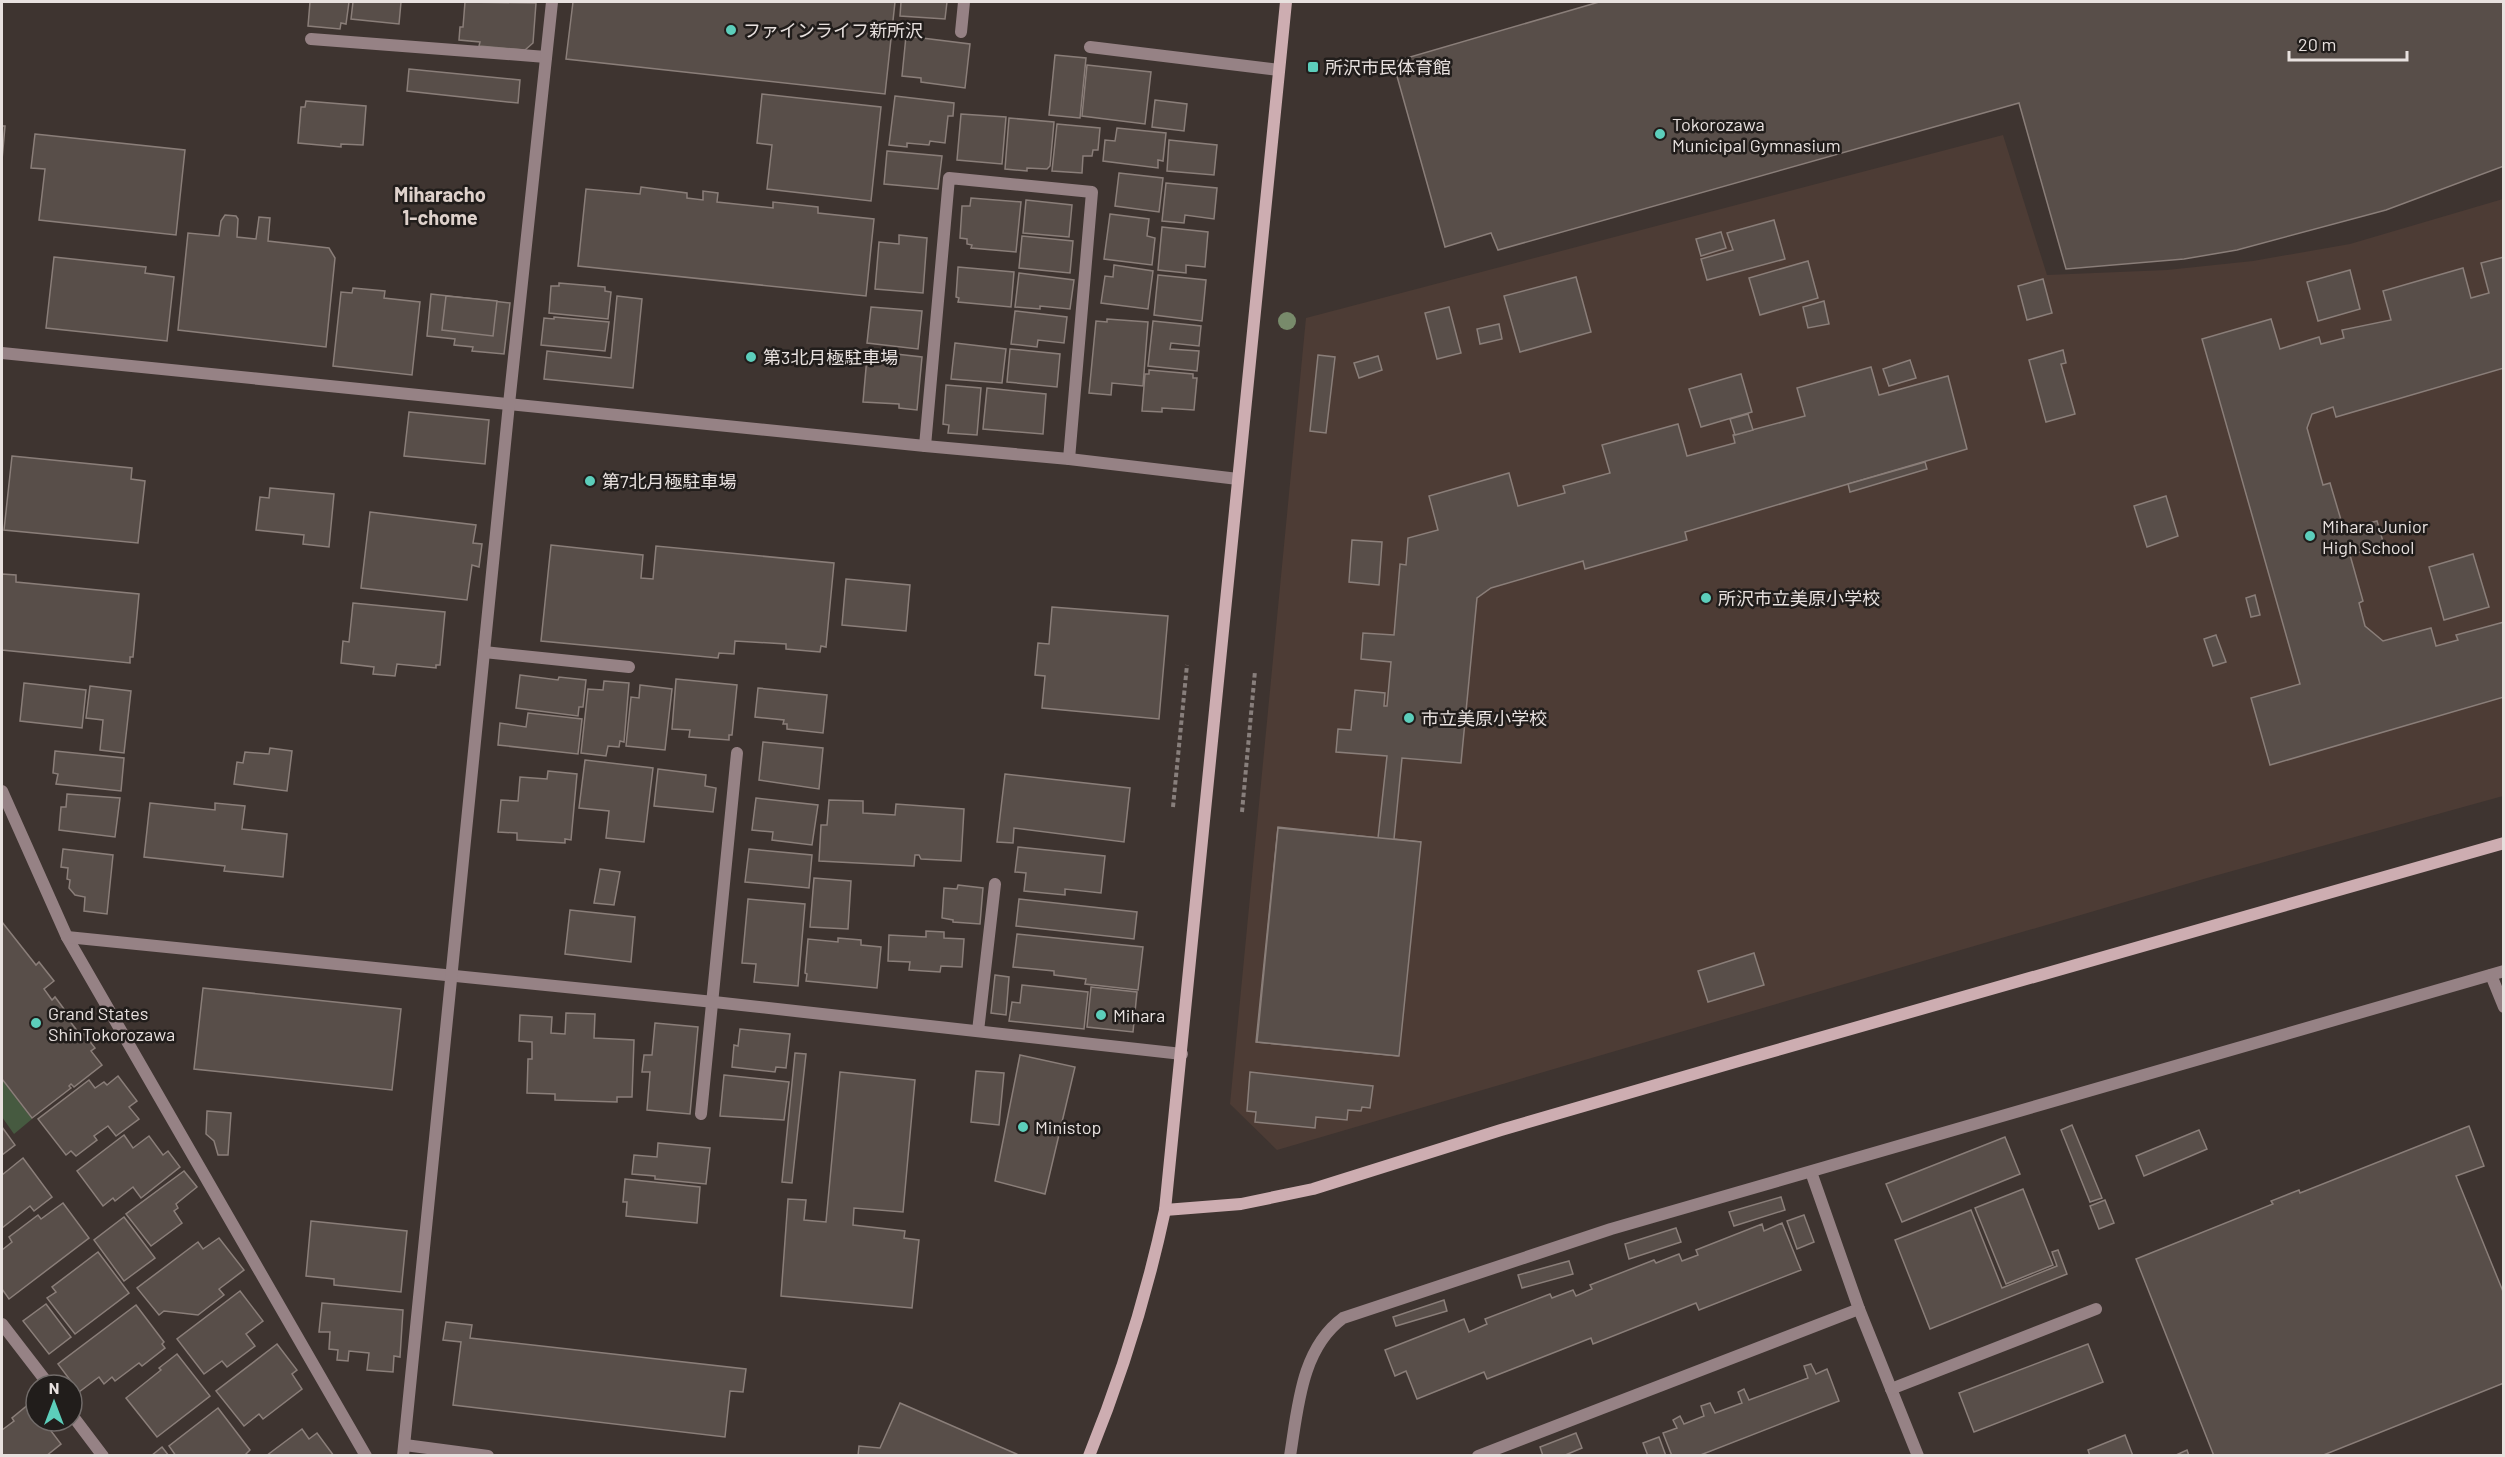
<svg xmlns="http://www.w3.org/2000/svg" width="2505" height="1457" font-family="Barlow,'Noto Sans JP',sans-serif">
<rect width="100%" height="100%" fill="#3e3430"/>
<!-- built -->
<polygon fill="#4d3c35" points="2003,135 2047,275 2167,270 2253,261 2350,244 2503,199 2503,796 2207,878 1277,1150 1230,1104 1306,318"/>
<!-- green -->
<polygon fill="#465a40" points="2,1080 32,1119 14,1134 2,1117"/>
<!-- building -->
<g fill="#584e49" stroke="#8a7e79" stroke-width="1.5">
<polygon points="310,2 349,2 346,24 341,23 340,29 308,26"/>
<polygon points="353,2 401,2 399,24 351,19"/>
<polygon points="465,2 536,3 533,43 525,50 479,46 480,42 459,40 460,27 463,27"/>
<polygon points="573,2 895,2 885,94 566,59"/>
<polygon points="901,2 947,2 945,19 900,16"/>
<polygon points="1599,2 2504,2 2504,166 2386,210 2237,250 2184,259 2066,269 2019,103 1498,250 1491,233 1445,247 1393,62"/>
<polygon points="906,36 970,44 965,88 921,82 921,78 902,76"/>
<polygon points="1055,55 1086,58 1080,118 1049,115"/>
<polygon points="1087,65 1151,72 1145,124 1082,116"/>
<polygon points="409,69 520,80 518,103 407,91"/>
<polygon points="762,94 881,107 871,201 767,189 772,145 757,143"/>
<polygon points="895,96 954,103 953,116 948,116 945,143 930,141 929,145 907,143 907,147 889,145"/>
<polygon points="1155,100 1187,104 1184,131 1152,127"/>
<polygon points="306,101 366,106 363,145 341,144 341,147 298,143 301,107 305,107"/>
<polygon points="961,114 1006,117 1002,164 957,160"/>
<polygon points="1009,118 1054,122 1050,166 1047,169 1027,168 1027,171 1005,169"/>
<polygon points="1057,124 1100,128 1098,150 1093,150 1092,156 1083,156 1082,173 1052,171"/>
<polygon points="2,126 5,126 2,160"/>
<polygon points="1117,128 1166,133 1163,161 1158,160 1158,168 1103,161 1105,140 1115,141"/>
<polygon points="35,134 185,150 176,235 39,220 45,169 31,168"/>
<polygon points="1169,140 1217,145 1214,175 1167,171"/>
<polygon points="887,151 942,156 938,189 884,184"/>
<polygon points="1119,173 1163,178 1159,212 1115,206"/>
<polygon points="1166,183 1217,188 1214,219 1185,215 1184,223 1162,221"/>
<polygon points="641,187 687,193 687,198 703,200 703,191 718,193 717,202 773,208 773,202 818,207 818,213 874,219 866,296 578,266 586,189 640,194"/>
<polygon points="971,198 1021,202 1016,252 971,248 972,245 967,244 967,239 960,238 962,206 970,206"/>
<polygon points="1026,200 1072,205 1069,237 1023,233"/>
<polygon points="1110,214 1149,219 1147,236 1155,238 1152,265 1104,259"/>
<polygon points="225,215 236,216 238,219 237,237 256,239 259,217 270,218 268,241 329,248 335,258 326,347 178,330 188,233 219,236 221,221"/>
<polygon points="1774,220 1785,259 1707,280 1701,259 1733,250 1727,233"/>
<polygon points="1162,227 1208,232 1205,267 1186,265 1186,273 1158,270"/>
<polygon points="1721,232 1726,248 1701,256 1696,239"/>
<polygon points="899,235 927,238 923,293 875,289 879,242 899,244"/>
<polygon points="1022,236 1073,241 1070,273 1019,268"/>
<polygon points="54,257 146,267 145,273 174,277 167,341 46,328"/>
<polygon points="2504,257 2504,368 2336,417 2333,407 2312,414 2307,428 2323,485 2330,483 2344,530 2377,521 2384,545 2350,555 2363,601 2359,603 2365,626 2383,641 2431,628 2436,646 2458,640 2456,635 2504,622 2504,697 2270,765 2251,698 2300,684 2202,339 2271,319 2280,349 2319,337 2321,344 2344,338 2342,330 2391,320 2383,291 2463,268 2471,298 2489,293 2481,263"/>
<polygon points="1808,261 1818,298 1760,315 1749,278"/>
<polygon points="1114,265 1153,271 1148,309 1101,303 1105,276 1113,277"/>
<polygon points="958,267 1014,272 1011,307 958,302 959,298 956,297"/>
<polygon points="2350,270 2360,309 2318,321 2307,282"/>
<polygon points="1019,273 1074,280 1070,309 1040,306 1040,309 1015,307"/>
<polygon points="1158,275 1206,280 1202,321 1154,315"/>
<polygon points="1576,277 1591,332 1520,352 1504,296"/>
<polygon points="2043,279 2052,313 2027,320 2018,286"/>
<polygon points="559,283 605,287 605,291 611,292 608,319 549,313 551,286 559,286"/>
<polygon points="353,288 385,291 384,298 420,302 412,375 333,366 341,292 352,293"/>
<polygon points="431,294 510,303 504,354 472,351 473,347 454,345 455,339 427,336"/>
<polygon points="446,296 497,301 493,336 442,330"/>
<polygon points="617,296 642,299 633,388 544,379 547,351 611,358"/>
<polygon points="1824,301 1829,324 1808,328 1803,307"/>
<polygon points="871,307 922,311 918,349 867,343"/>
<polygon points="1449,307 1461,353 1437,359 1425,313"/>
<polygon points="1015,311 1067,317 1064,343 1038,340 1037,347 1011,344"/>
<polygon points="554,317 609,322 605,351 541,345 544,318 554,319"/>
<polygon points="1107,319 1148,322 1143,386 1112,383 1111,395 1089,393 1096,321 1107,322"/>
<polygon points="1153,321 1201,326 1199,346 1171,343 1170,349 1199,351 1197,371 1148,366"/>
<polygon points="1499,324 1502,339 1480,344 1477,329"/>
<polygon points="955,343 1006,349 1002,383 951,379"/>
<polygon points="1010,349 1060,354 1057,387 1007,382"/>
<polygon points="2063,350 2066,363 2061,364 2075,414 2046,422 2029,360"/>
<polygon points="887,353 922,357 917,410 899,408 899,404 863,402 867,357 887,358"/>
<polygon points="1318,355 1335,357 1326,433 1310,431"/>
<polygon points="1378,356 1382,370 1359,378 1354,363"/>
<polygon points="1910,360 1916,378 1889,386 1883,369"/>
<polygon points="1871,367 1879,395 1948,376 1967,449 1685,532 1687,540 1585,569 1583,561 1491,588 1477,598 1461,763 1402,758 1394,839 1420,842 1398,1056 1256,1042 1278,827 1378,838 1387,756 1336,752 1338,729 1351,730 1355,690 1385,693 1384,706 1387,706 1391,662 1361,659 1363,633 1394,635 1400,564 1406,565 1408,538 1438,530 1429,496 1509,473 1518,506 1565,493 1563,486 1610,473 1602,445 1678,424 1687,456 1735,443 1733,435 1805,416 1797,388"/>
<polygon points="1149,370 1193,374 1193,378 1197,378 1194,410 1162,408 1162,412 1142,411 1145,374 1149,374"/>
<polygon points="1741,374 1752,412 1701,427 1689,389"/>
<polygon points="946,385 981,388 977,435 948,433 949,425 943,424"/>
<polygon points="987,388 1046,394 1043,434 983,429"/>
<polygon points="409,412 489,420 485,464 404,456"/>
<polygon points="1748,414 1753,430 1735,435 1730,419"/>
<polygon points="12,456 132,468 131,479 145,481 138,543 4,530"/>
<polygon points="1925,462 1927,469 1850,492 1848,484"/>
<polygon points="270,488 334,494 329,547 303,544 304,535 256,530 260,497 269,498"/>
<polygon points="2166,496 2178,536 2147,547 2134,506"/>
<polygon points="370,512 476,525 473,543 482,544 479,567 472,565 467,600 361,588"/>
<polygon points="1352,540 1382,542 1379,585 1349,582"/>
<polygon points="551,545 643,555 641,578 653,579 656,546 834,563 826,647 821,646 820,652 786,649 786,644 735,641 734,654 719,653 718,658 541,641"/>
<polygon points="2473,554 2489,607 2444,620 2429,567"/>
<polygon points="2,574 16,575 16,582 139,594 133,657 130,657 130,663 2,650"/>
<polygon points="846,579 910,585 906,631 842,625"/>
<polygon points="2255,595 2260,615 2251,617 2246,598"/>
<polygon points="353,603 445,612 440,665 436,665 436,668 397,664 395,676 373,674 374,667 341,663 343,641 349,642"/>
<polygon points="1052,607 1168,616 1159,719 1042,708 1045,676 1035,675 1038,643 1049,644"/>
<polygon points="2216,635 2226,662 2213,666 2204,639"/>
<polygon points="520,675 558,680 559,677 586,680 583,707 579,707 578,716 516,708"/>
<polygon points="676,679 737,685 732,735 729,735 729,740 689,737 690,730 672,729"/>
<polygon points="604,681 629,683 624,742 620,741 619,747 608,746 606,756 581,753 588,689 603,690"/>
<polygon points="24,683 86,690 82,728 20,721"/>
<polygon points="640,685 672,689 665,750 626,746 631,697 639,698"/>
<polygon points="90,686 131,691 124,753 100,750 103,720 86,718"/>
<polygon points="758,688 827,695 823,733 787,729 787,724 783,724 784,720 755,717"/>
<polygon points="528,713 582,719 578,754 498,745 500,723 526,727"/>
<polygon points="763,742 823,748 819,789 759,780"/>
<polygon points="270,748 292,751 287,791 234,784 237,762 243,763 245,752 269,754"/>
<polygon points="55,751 124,758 121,791 56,784 58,774 53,773"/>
<polygon points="585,760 653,768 644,842 606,838 609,811 579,808"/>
<polygon points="658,769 706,775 705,786 716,788 713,812 654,806"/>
<polygon points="548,771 577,774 571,840 565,839 565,843 517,840 517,833 498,832 501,800 518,801 520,777 547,779"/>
<polygon points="1005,774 1130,788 1124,842 1014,828 1013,843 997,842"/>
<polygon points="67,794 120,798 115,837 59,830 61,807 66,807"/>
<polygon points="756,798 818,805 812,845 772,840 773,832 752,830"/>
<polygon points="829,800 863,801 863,813 895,815 896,804 964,809 961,861 921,859 919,855 915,855 914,866 819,861 821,825 827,825"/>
<polygon points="150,803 215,810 215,803 245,806 242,829 287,834 283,877 224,871 225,866 144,857"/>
<polygon points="1278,828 1421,842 1399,1056 1257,1042"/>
<polygon points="1018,847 1105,856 1101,893 1065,889 1065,895 1024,891 1026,873 1015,872"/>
<polygon points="63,849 113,855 107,914 84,911 85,897 75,895 69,888 70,880 67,879 68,868 61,867"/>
<polygon points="749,849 812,855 809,888 745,882"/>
<polygon points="600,869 620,872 614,905 594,903"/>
<polygon points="814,878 851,881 848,929 810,927"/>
<polygon points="958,885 983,888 980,924 953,922 953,920 942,918 944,888 957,889"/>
<polygon points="748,899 805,904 798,986 754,982 756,964 742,963"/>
<polygon points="1019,899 1137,912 1134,939 1016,926"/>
<polygon points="570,910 635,917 631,962 565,954"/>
<polygon points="2,922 36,965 39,962 54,981 44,989 52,1000 55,997 64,1009 62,1011 82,1037 84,1034 95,1048 91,1051 102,1065 74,1087 71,1084 69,1086 71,1088 32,1118 2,1079"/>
<polygon points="926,931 944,932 944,938 964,939 962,967 941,966 940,972 909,970 910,962 888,961 889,935 926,937"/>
<polygon points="1017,934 1143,947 1138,990 1085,984 1086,979 1054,975 1054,971 1013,967"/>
<polygon points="838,938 861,940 861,945 881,947 877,988 806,981 807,974 805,973 808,939 838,942"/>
<polygon points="1754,953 1764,985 1708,1002 1698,971"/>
<polygon points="995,975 1009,977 1006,1015 991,1013"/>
<polygon points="1022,985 1088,992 1084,1029 1009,1021 1012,1002 1020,1003"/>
<polygon points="1091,987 1137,992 1133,1032 1087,1027"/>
<polygon points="203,988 401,1009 392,1090 194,1069"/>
<polygon points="566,1013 595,1014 594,1038 634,1040 632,1097 617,1097 617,1102 555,1100 555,1094 527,1093 528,1059 532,1059 532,1042 519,1041 520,1015 552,1017 551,1033 565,1034"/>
<polygon points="655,1023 698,1027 690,1114 647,1110 650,1072 642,1072 644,1055 652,1055"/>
<polygon points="740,1029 790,1034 786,1068 776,1067 775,1072 732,1067 734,1045 738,1046"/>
<polygon points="795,1053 806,1054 792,1183 782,1182"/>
<polygon points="1020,1055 1075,1067 1045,1194 995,1181"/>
<polygon points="976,1071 1004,1073 999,1125 971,1122"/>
<polygon points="840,1072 915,1080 903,1212 854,1208 853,1225 905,1231 904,1238 919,1240 912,1308 781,1296 788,1199 806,1200 804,1220 826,1222"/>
<polygon points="1250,1072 1373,1086 1370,1108 1362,1107 1361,1111 1348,1110 1347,1120 1316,1117 1315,1128 1255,1122 1256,1112 1247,1111"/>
<polygon points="724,1075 789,1082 784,1120 720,1116"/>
<polygon points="118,1076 137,1101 129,1107 139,1119 116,1136 108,1126 94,1136 97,1140 76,1156 71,1151 66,1155 38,1119 89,1080 95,1088 104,1082 107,1085"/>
<polygon points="207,1111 231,1113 228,1155 218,1155 214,1141 206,1134"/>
<polygon points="2072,1125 2102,1198 2090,1202 2061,1130"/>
<polygon points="2469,1126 2484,1166 2456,1176 2504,1294 2504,1383 2321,1456 2214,1456 2136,1259 2273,1204 2271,1201 2299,1190 2300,1193"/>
<polygon points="2,1127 15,1145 2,1155"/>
<polygon points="2199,1130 2207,1149 2144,1176 2136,1156"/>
<polygon points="124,1135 133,1148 149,1136 163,1155 168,1151 180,1167 141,1198 133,1187 115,1201 113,1198 103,1206 77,1171"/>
<polygon points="2005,1137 2020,1174 1902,1222 1886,1184"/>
<polygon points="658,1143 710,1148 706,1184 655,1179 655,1176 632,1174 634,1155 657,1157"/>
<polygon points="23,1158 52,1197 34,1211 30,1206 2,1228 2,1175"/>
<polygon points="184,1171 197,1187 176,1204 178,1208 174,1211 182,1223 151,1246 126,1214"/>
<polygon points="625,1179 700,1187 697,1223 626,1216 627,1202 623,1202"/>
<polygon points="2023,1189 2053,1265 2006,1284 1975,1208"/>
<polygon points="1781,1197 1785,1210 1734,1226 1729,1212"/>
<polygon points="2105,1200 2114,1223 2099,1229 2090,1206"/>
<polygon points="63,1203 89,1238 9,1299 2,1289 2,1250 12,1242 9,1237 38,1215 41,1219"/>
<polygon points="1971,1210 2002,1288 2057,1266 2052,1252 2058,1250 2067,1274 1930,1329 1895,1240"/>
<polygon points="1804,1215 1814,1242 1797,1249 1787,1221"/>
<polygon points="124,1217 155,1258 124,1281 94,1240"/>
<polygon points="311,1221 407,1231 401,1292 334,1285 334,1279 306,1276"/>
<polygon points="1782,1223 1801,1270 1699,1310 1696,1303 1593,1344 1591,1338 1487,1379 1484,1372 1417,1399 1406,1371 1395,1376 1385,1350 1464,1319 1469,1332 1487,1324 1485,1319 1550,1294 1552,1298 1573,1290 1576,1296 1592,1289 1590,1285 1654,1260 1656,1263 1679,1254 1682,1261 1698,1255 1696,1250 1762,1224 1764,1231"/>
<polygon points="1676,1228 1681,1242 1629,1259 1625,1244"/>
<polygon points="219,1238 244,1270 219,1289 224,1295 198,1315 164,1311 159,1315 137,1288 198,1242 203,1249"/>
<polygon points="98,1252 129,1293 75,1334 47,1298 56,1292 52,1287"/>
<polygon points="1569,1261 1573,1274 1522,1288 1518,1275"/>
<polygon points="240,1291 263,1321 246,1334 255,1346 227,1367 222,1361 204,1374 177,1339"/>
<polygon points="1444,1300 1447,1311 1396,1326 1393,1317"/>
<polygon points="322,1303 403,1310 400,1357 394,1356 393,1372 367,1370 369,1353 349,1351 348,1361 337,1360 338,1350 329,1349 330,1332 319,1332"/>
<polygon points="46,1304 71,1337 49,1354 23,1321"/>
<polygon points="136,1305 164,1342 162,1344 165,1348 142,1366 139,1363 115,1381 112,1377 104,1384 99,1377 79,1392 58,1364"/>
<polygon points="446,1322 472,1325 470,1338 746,1369 743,1392 730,1391 725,1437 453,1405 461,1342 443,1340"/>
<polygon points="277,1344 297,1370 292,1374 302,1389 263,1419 259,1414 244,1426 216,1391"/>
<polygon points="2088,1344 2103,1382 1974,1432 1959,1393"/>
<polygon points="177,1354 210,1396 157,1437 126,1398 161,1370 159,1368"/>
<polygon points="1811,1364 1816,1374 1827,1369 1839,1401 1698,1456 1672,1456 1663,1433 1677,1428 1673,1420 1680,1416 1684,1424 1704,1416 1701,1406 1710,1403 1715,1413 1742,1403 1738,1392 1744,1389 1749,1400 1808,1378 1804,1366"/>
<polygon points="900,1403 1021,1456 858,1456 859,1446 880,1448"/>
<polygon points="29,1404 32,1407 36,1404 36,1421 49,1421 55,1428 51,1431 61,1444 46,1456 2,1456 2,1430 14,1421 12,1418"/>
<polygon points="218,1408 250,1450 244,1456 176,1456 169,1446"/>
<polygon points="302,1429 309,1439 317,1433 334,1456 266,1456"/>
<polygon points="1576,1433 1582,1448 1563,1456 1543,1456 1540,1447"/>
<polygon points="2125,1435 2133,1456 2090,1456 2088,1450"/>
<polygon points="1659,1437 1666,1456 1648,1456 1643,1443"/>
<polygon points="162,1447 169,1456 151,1456"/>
<polygon points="2187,1450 2189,1456 2174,1456"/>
</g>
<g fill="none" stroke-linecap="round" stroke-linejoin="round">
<!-- path -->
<g stroke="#887f7c" stroke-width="4" stroke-dasharray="4.5 3" stroke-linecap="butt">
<polyline points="1173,807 1187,665"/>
<polyline points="1242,812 1255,671"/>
</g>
<!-- lane -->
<g stroke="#968285" stroke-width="12">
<polyline points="961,32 964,2"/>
<polyline points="311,39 546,57"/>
<polyline points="1090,47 1279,70"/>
<polyline points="925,446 949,178 1092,192 1069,459"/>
<polyline points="484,652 629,667"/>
<polyline points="2491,975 2504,1007"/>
<polyline points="978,1031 995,884"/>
<polyline points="701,1114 737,753"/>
<polyline points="1811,1172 1859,1309 1918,1456"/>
<polyline points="1891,1389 2096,1309"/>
<polyline points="405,1445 488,1456"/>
<path d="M 1290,1456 C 1298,1407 1301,1349 1343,1318 L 1611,1229 L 2504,971"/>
<polyline points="1478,1456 1859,1309"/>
</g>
<!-- street -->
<g stroke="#968285" stroke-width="12">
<polyline points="2,353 925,446 1069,459 1238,479"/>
<polyline points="2,791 67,937 366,1456"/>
<polyline points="67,937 714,1002 1182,1054"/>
<polyline points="2,1324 49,1385"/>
<polyline points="72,1415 103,1456"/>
<polyline points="403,1456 509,404 552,2"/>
</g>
<!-- secondary -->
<g stroke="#cdadb1" stroke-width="12">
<polyline points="1165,1210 1241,1204 1313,1189 1501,1130 1742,1060 2504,843"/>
<path d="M 1089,1456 C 1122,1375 1147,1294 1165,1210 L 1286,2"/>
</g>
</g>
<!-- trees -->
<circle fill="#788b6b" cx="1287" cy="321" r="9"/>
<!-- markers -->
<g fill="#5ccebb" stroke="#211d1b" stroke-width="2">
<circle cx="731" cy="30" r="6"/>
<rect x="1307" y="61" width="12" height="12" rx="3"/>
<circle cx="1660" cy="134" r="6"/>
<circle cx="751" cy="357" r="6"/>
<circle cx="590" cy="481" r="6"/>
<circle cx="2310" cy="536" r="6"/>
<circle cx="1706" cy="598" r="6"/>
<circle cx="1409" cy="718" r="6"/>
<circle cx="1101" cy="1015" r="6"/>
<circle cx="36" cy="1023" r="6"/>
<circle cx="1023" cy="1127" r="6"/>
</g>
<g text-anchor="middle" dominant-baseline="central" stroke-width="5" stroke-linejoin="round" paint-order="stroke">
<!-- poi labels -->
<g font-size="18" fill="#e8e1df" stroke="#211d1b" text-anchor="start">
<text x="743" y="30">ファインライフ新所沢</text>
<text x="1325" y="67">所沢市民体育館</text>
<text x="1672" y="124">Tokorozawa<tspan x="1672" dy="21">Municipal Gymnasium</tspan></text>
<text x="763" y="357">第3北月極駐車場</text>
<text x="602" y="481">第7北月極駐車場</text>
<text x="2322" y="526">Mihara Junior<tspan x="2322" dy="21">High School</tspan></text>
<text x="1718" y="598">所沢市立美原小学校</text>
<text x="1421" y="718">市立美原小学校</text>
<text x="48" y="1013">Grand States<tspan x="48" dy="21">ShinTokorozawa</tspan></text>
<text x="1113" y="1015">Mihara</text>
<text x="1035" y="1127">Ministop</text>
</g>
<!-- neighbourhood labels -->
<g font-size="20" font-weight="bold" fill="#ded1cb" stroke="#211d1b">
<text x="440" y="194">Miharacho<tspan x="440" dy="23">1-chome</tspan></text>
</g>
</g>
<!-- border -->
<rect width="2505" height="1457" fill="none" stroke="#e8e1df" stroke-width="6"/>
<!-- north arrow -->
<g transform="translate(54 1403)"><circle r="28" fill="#211d1b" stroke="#716b69" stroke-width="1.5"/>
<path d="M0-4.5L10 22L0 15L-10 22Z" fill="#5ccebb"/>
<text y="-9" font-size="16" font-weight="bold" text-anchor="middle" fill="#e8e1df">N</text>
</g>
<!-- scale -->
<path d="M2289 51v9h118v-9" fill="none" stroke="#e8e1df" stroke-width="3"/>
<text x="2298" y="51" font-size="18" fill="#e8e1df" stroke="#211d1b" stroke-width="4.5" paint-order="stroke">20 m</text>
</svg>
